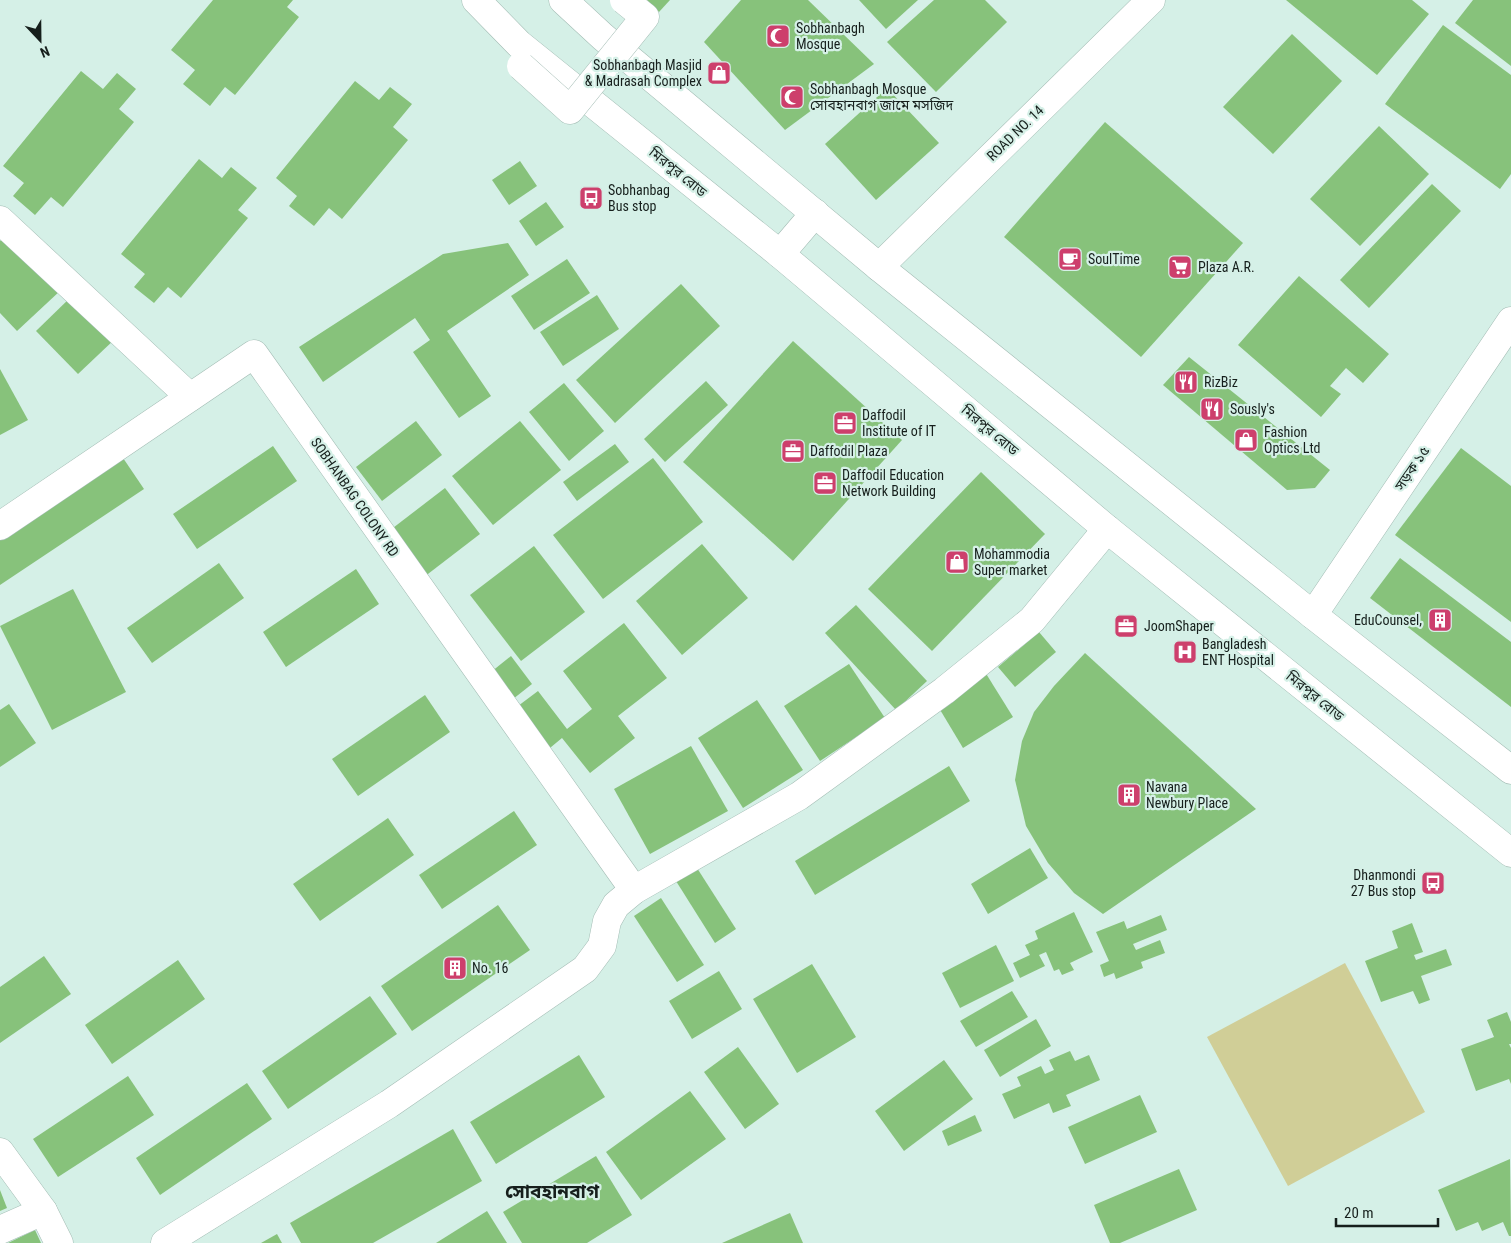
<svg xmlns="http://www.w3.org/2000/svg" width="1511" height="1243" font-family="'Roboto Condensed','Noto Sans Bengali',sans-serif">
<rect width="100%" height="100%" fill="#d5f0e7"/>
<!-- green -->
<polygon fill="#d0ce97" points="1345,963 1425,1112 1288,1186 1207,1037"/>
<!-- building -->
<g fill="#87c27b">
<polygon points="213,0 293,0 287,7 299,17 235,95 225,87 210,106 183,84 195,70 171,50"/>
<polygon points="647,0 670,0 659,12"/>
<polygon points="741,0 808,0 874,64 785,130 704,42"/>
<polygon points="859,0 918,0 886,29"/>
<polygon points="934,0 985,0 1007,22 936,92 887,42"/>
<polygon points="1286,0 1412,0 1429,14 1377,75"/>
<polygon points="1473,0 1511,0 1511,66 1455,23"/>
<polygon points="1443,25 1511,75 1511,174 1500,189 1385,104"/>
<polygon points="1292,34 1342,81 1273,154 1223,107"/>
<polygon points="81,71 103,89 117,73 136,89 119,109 134,122 63,207 51,197 35,215 13,196 24,183 3,166"/>
<polygon points="355,81 379,100 390,87 412,104 393,127 408,140 342,219 329,208 314,226 289,206 297,196 276,178"/>
<polygon points="887,88 939,143 876,200 825,144"/>
<polygon points="1105,122 1243,243 1141,357 1004,237"/>
<polygon points="1379,126 1429,174 1360,246 1310,199"/>
<polygon points="199,159 222,178 231,167 257,188 238,210 248,218 181,298 168,287 154,303 134,287 145,274 121,254"/>
<polygon points="520,161 537,186 509,205 492,180"/>
<polygon points="1432,184 1461,211 1369,308 1340,280"/>
<polygon points="546,202 564,227 536,246 519,221"/>
<polygon points="9,233 61,290 17,331 0,313 0,241"/>
<polygon points="508,243 529,275 447,331 491,396 459,418 413,352 430,340 415,318 323,382 299,347 443,254"/>
<polygon points="567,259 590,293 534,330 511,296"/>
<polygon points="1299,276 1389,354 1363,383 1346,368 1330,386 1341,394 1321,417 1238,345"/>
<polygon points="681,284 720,326 615,423 576,380"/>
<polygon points="74,294 116,338 78,374 36,331"/>
<polygon points="597,295 619,329 563,366 540,332"/>
<polygon points="793,341 902,440 793,561 683,462"/>
<polygon points="1189,357 1330,470 1315,488 1287,490 1163,385"/>
<polygon points="0,369 28,420 0,435"/>
<polygon points="706,381 728,405 665,462 644,439"/>
<polygon points="564,383 604,431 569,461 529,412"/>
<polygon points="416,421 442,455 382,501 356,467"/>
<polygon points="520,421 561,470 493,525 452,476"/>
<polygon points="615,444 629,462 577,501 563,482"/>
<polygon points="273,446 297,481 197,549 173,514"/>
<polygon points="1461,448 1511,486 1511,622 1395,535"/>
<polygon points="119,452 144,489 0,585 0,531"/>
<polygon points="653,458 703,522 603,599 553,535"/>
<polygon points="981,472 1045,534 932,651 868,589"/>
<polygon points="445,488 480,534 424,577 389,531"/>
<polygon points="702,544 748,598 682,655 636,601"/>
<polygon points="534,546 585,612 521,661 470,595"/>
<polygon points="1400,558 1511,642 1511,707 1370,598"/>
<polygon points="219,563 244,598 152,663 127,628"/>
<polygon points="356,569 379,604 286,667 263,632"/>
<polygon points="73,589 126,692 52,730 0,626"/>
<polygon points="856,605 927,681 896,710 825,633"/>
<polygon points="624,623 667,678 618,716 635,738 590,773 562,738 539,757 506,715 538,691 567,729 592,709 563,671"/>
<polygon points="1039,632 1056,652 1015,687 998,667"/>
<polygon points="1085,653 1256,809 1103,914 1074,893 1048,863 1026,826 1015,780 1022,741 1034,712 1054,686"/>
<polygon points="511,656 532,684 508,703 486,676"/>
<polygon points="849,664 885,718 820,761 784,706"/>
<polygon points="985,672 1013,717 963,748 936,703"/>
<polygon points="425,695 450,732 358,796 332,759"/>
<polygon points="757,700 803,770 743,808 698,738"/>
<polygon points="9,704 36,743 0,767 0,710"/>
<polygon points="691,746 728,811 650,854 614,789"/>
<polygon points="949,766 970,801 815,895 795,861"/>
<polygon points="514,811 537,845 442,909 419,875"/>
<polygon points="388,818 414,855 320,921 293,884"/>
<polygon points="1030,848 1048,878 988,914 971,884"/>
<polygon points="697,868 736,929 715,943 676,881"/>
<polygon points="661,898 704,965 677,982 634,916"/>
<polygon points="498,905 530,950 412,1031 381,986"/>
<polygon points="1074,912 1093,952 1070,963 1074,970 1062,975 1059,969 1054,971 1046,952 1039,955 1045,966 1020,978 1013,963 1030,955 1025,945 1038,939 1035,931"/>
<polygon points="1161,915 1167,930 1133,944 1136,950 1160,940 1165,953 1141,962 1143,968 1116,979 1114,973 1104,977 1100,965 1109,961 1096,932 1124,921 1127,929"/>
<polygon points="1412,923 1423,952 1414,955 1416,960 1446,949 1452,965 1421,976 1430,1000 1419,1004 1413,991 1381,1002 1365,961 1398,948 1392,931"/>
<polygon points="996,945 1014,981 960,1008 942,973"/>
<polygon points="44,956 71,994 0,1043 0,987"/>
<polygon points="178,960 205,999 112,1064 85,1025"/>
<polygon points="812,964 856,1037 797,1073 753,999"/>
<polygon points="719,971 742,1009 692,1039 669,1001"/>
<polygon points="1012,991 1028,1017 976,1047 960,1021"/>
<polygon points="370,996 397,1034 288,1109 262,1071"/>
<polygon points="1507,1012 1511,1022 1511,1044 1509,1044 1511,1048 1511,1084 1509,1079 1476,1091 1461,1049 1494,1037 1487,1020"/>
<polygon points="1036,1019 1051,1046 1000,1077 984,1050"/>
<polygon points="738,1047 779,1104 745,1129 704,1072"/>
<polygon points="1070,1051 1075,1061 1089,1055 1100,1080 1066,1095 1071,1106 1053,1113 1049,1103 1014,1119 1002,1094 1021,1086 1017,1077 1041,1066 1045,1074 1054,1070 1049,1060"/>
<polygon points="579,1055 605,1097 496,1164 470,1122"/>
<polygon points="944,1060 973,1099 904,1151 875,1111"/>
<polygon points="128,1076 154,1115 58,1177 33,1139"/>
<polygon points="247,1083 272,1119 160,1195 136,1158"/>
<polygon points="690,1091 726,1139 641,1200 606,1152"/>
<polygon points="1140,1095 1157,1132 1085,1164 1068,1127"/>
<polygon points="975,1115 982,1131 948,1146 942,1131"/>
<polygon points="453,1129 482,1181 373,1243 301,1243 290,1223"/>
<polygon points="596,1156 632,1215 587,1243 522,1243 503,1212"/>
<polygon points="1510,1159 1511,1236 1509,1236 1503,1222 1482,1231 1478,1222 1456,1231 1438,1190"/>
<polygon points="1179,1169 1197,1210 1120,1243 1110,1243 1094,1205"/>
<polygon points="0,1190 7,1208 0,1211"/>
<polygon points="487,1211 507,1243 436,1243"/>
<polygon points="790,1213 803,1243 722,1243"/>
<polygon points="35,1230 41,1243 8,1243"/>
<polygon points="277,1234 282,1243 261,1243"/>
</g>
<g fill="none" stroke-linecap="round" stroke-linejoin="round">
<!-- street casing -->
<g stroke="#a3bcb4" stroke-width="29">
<g id="street">
<polyline points="0,220 190,397"/>
<polyline points="879,267 1151,0"/>
<polyline points="0,526 254,354 634,890"/>
<polyline points="1313,615 1511,321"/>
<polyline points="0,1152 43,1211 59,1243"/>
<polyline points="0,1230 43,1211"/>
<polyline points="165,1243 389,1104 585,969 602,946 607,921 616,905 634,890 799,796 944,691 1032,620 1107,529"/>
</g>
</g>
<!-- highway casing -->
<g stroke="#a3bcb4" stroke-width="29">
<g id="highway">
<polyline points="476,0 519,44 780,254 1107,529 1511,853"/>
<polyline points="563,0 603,37 879,267 1313,615 1511,770"/>
<polyline points="780,254 815,213"/>
</g>
</g>
<!-- street -->
<use href="#street" stroke="#fff" stroke-width="28"/>
<!-- highway -->
<use href="#highway" stroke="#fff" stroke-width="28"/>
<!-- street-bridge casing -->
<g stroke="#a3bcb4" stroke-width="29" stroke-linecap="butt">
<polyline id="street-bridge" points="521,66 570,110 645,17 624,0"/>
</g>
<!-- street-bridge -->
<use href="#street-bridge" stroke="#fff" stroke-width="28"/>
</g>
<!-- icons -->
<defs>
<g id="mosque-square" transform="scale(1.25)"><rect x="-9" y="-9" width="18" height="18" rx="4" fill="#cd3f6c" stroke="#d5f0e7"/><path d="M3.5-4.9A6 6 0 1 0 3.5 4.9A5 5 0 1 1 3.5-4.9Z" fill="#fff"/></g>
<g id="shop-square" transform="scale(1.25)"><rect x="-9" y="-9" width="18" height="18" rx="4" fill="#cd3f6c" stroke="#d5f0e7"/><path d="M-5-2.5h2.3a2.7 3.5 0 0 1 5.4 0H5L5.5 6h-11ZM-1.5-2.5h3a1.5 2.3 0 0 0-3 0Z" fill="#fff"/></g>
<g id="bus-square" transform="scale(1.25)"><rect x="-9" y="-9" width="18" height="18" rx="4" fill="#cd3f6c" stroke="#d5f0e7"/><path d="M-5-6H5V4H4V6H2V4H-2V6H-4V4H-5ZM-3.5-4V0h7V-4ZM-3.5 1.2v1.5H-2V1.2ZM2 1.2v1.5H3.5V1.2Z" fill="#fff"/></g>
<g id="cafe-square" transform="scale(1.25)"><rect x="-9" y="-9" width="18" height="18" rx="4" fill="#cd3f6c" stroke="#d5f0e7"/><path d="M-5.5-4.5H6V0H3Q3 3.5 0 3.5H-2.5Q-5.5 3.5-5.5 0ZM3-3.2v2h1.7v-2ZM-6 4.5H4V6H-6Z" fill="#fff"/></g>
<g id="supermarket-square" transform="scale(1.25)"><rect x="-9" y="-9" width="18" height="18" rx="4" fill="#cd3f6c" stroke="#d5f0e7"/><path d="M-6-5.5h2.5l.6 2H6L4.5 2H-2.5L-4.4-4H-6ZM-1.5 3.2a1.3 1.3 0 1 0 .1 0ZM3 3.2a1.3 1.3 0 1 0 .1 0Z" fill="#fff"/></g>
<g id="restaurant-square" transform="scale(1.25)"><rect x="-9" y="-9" width="18" height="18" rx="4" fill="#cd3f6c" stroke="#d5f0e7"/><path d="M-5-6h1v4h1v-4h1v4h1v-4h1v5L-1.5 .5V6h-2V.5L-5-1ZM5-6V6H3V1.5H1.5Q1.5-4 5-6Z" fill="#fff"/></g>
<g id="office-square" transform="scale(1.25)"><rect x="-9" y="-9" width="18" height="18" rx="4" fill="#cd3f6c" stroke="#d5f0e7"/><path d="M-6-3h4V-5.5h4V-3h4V5H-6ZM-1-4.5V-3h2v-1.5ZM-6 0V1H6V0Z" fill="#fff"/></g>
<g id="building-square" transform="scale(1.25)"><rect x="-9" y="-9" width="18" height="18" rx="4" fill="#cd3f6c" stroke="#d5f0e7"/><path d="M-4-6H4V6H1V3H-1V6H-4ZM-2.5-4.3h1.7v1.8h-1.7ZM.8-4.3h1.7v1.8H.8ZM-2.5-1h1.7V.8h-1.7ZM.8-1h1.7V.8H.8Z" fill="#fff"/></g>
<g id="hospital-square" transform="scale(1.25)"><rect x="-9" y="-9" width="18" height="18" rx="4" fill="#cd3f6c" stroke="#d5f0e7"/><path d="M-5-5h3v3.5h4V-5h3V5h-3V1.5h-4V5h-3Z" fill="#fff"/></g>
</defs>
<g fill-rule="evenodd">
<use href="#mosque-square" x="778" y="36"/>
<use href="#shop-square" x="719" y="73"/>
<use href="#mosque-square" x="792" y="97"/>
<use href="#bus-square" x="591" y="198"/>
<use href="#cafe-square" x="1070" y="259"/>
<use href="#supermarket-square" x="1180" y="267"/>
<use href="#restaurant-square" x="1186" y="382"/>
<use href="#restaurant-square" x="1212" y="409"/>
<use href="#office-square" x="845" y="423"/>
<use href="#shop-square" x="1246" y="440"/>
<use href="#office-square" x="793" y="451"/>
<use href="#office-square" x="825" y="483"/>
<use href="#shop-square" x="957" y="562"/>
<use href="#building-square" x="1440" y="620"/>
<use href="#office-square" x="1126" y="626"/>
<use href="#hospital-square" x="1185" y="652"/>
<use href="#building-square" x="1129" y="795"/>
<use href="#bus-square" x="1433" y="883"/>
<use href="#building-square" x="455" y="968"/>
</g>
<g text-anchor="middle" dominant-baseline="central" stroke-width="4.5" stroke-linejoin="round" paint-order="stroke">
<!-- poi labels -->
<g font-size="14" fill="#161f1c" stroke="#d5f0e7" text-anchor="start">
<text x="796" y="28">Sobhanbagh<tspan x="796" dy="16">Mosque</tspan></text>
<text x="702" y="65" text-anchor="end">Sobhanbagh Masjid<tspan x="702" dy="16">&amp; Madrasah Complex</tspan></text>
<text x="810" y="89">Sobhanbagh Mosque<tspan x="810" dy="16">সোবহানবাগ জামে মসজিদ</tspan></text>
<text x="608" y="190">Sobhanbag<tspan x="608" dy="16">Bus stop</tspan></text>
<text x="1088" y="259">SoulTime</text>
<text x="1198" y="267">Plaza A.R.</text>
<text x="1204" y="382">RizBiz</text>
<text x="1230" y="409">Sously's</text>
<text x="862" y="415">Daffodil<tspan x="862" dy="16">Institute of IT</tspan></text>
<text x="1264" y="432">Fashion<tspan x="1264" dy="16">Optics Ltd</tspan></text>
<text x="810" y="451">Daffodil Plaza</text>
<text x="842" y="475">Daffodil Education<tspan x="842" dy="16">Network Building</tspan></text>
<text x="974" y="554">Mohammodia<tspan x="974" dy="16">Super market</tspan></text>
<text x="1422" y="620" text-anchor="end">EduCounsel,</text>
<text x="1144" y="626">JoomShaper</text>
<text x="1202" y="644">Bangladesh<tspan x="1202" dy="16">ENT Hospital</tspan></text>
<text x="1146" y="787">Navana<tspan x="1146" dy="16">Newbury Place</tspan></text>
<text x="1416" y="875" text-anchor="end">Dhanmondi<tspan x="1416" dy="16">27 Bus stop</tspan></text>
<text x="472" y="968">No. 16</text>
</g>
<!-- street labels -->
<g font-size="14" fill="#161f1c" stroke="#d5f0e7">
<text transform="translate(1015 133) rotate(-44)">ROAD NO. 14</text>
<text transform="translate(678 172) rotate(39)">মিরপুর রোড</text>
<text transform="translate(990 430) rotate(40)">মিরপুর রোড</text>
<text transform="translate(1412 468) rotate(-56)">সড়ক ১৫</text>
<text transform="translate(355 497) rotate(55)">SOBHANBAG COLONY RD</text>
<text transform="translate(1315 696) rotate(39)">মিরপুর রোড</text>
</g>
<!-- district labels -->
<g font-size="19" font-weight="bold" fill="#161f1c" stroke="#d5f0e7">
<text x="552" y="1191">সোবহানবাগ</text>
</g>
</g>
<!-- north arrow -->
<g transform="translate(40 40) rotate(158)" stroke="#d5f0e7" stroke-width="4" paint-order="stroke">
<path d="M0-4L9 19L0 12L-9 19Z" fill="#161f1c"/>
<text y="-8" font-size="14" font-weight="bold" text-anchor="middle" fill="#161f1c">N</text>
</g>
<!-- scale -->
<path d="M1336 1218v8h102v-8" fill="none" stroke="#161f1c" stroke-width="2.5"/>
<text x="1344" y="1218" font-size="15" fill="#161f1c" stroke="#d5f0e7" stroke-width="4" paint-order="stroke">20 m</text>
</svg>
